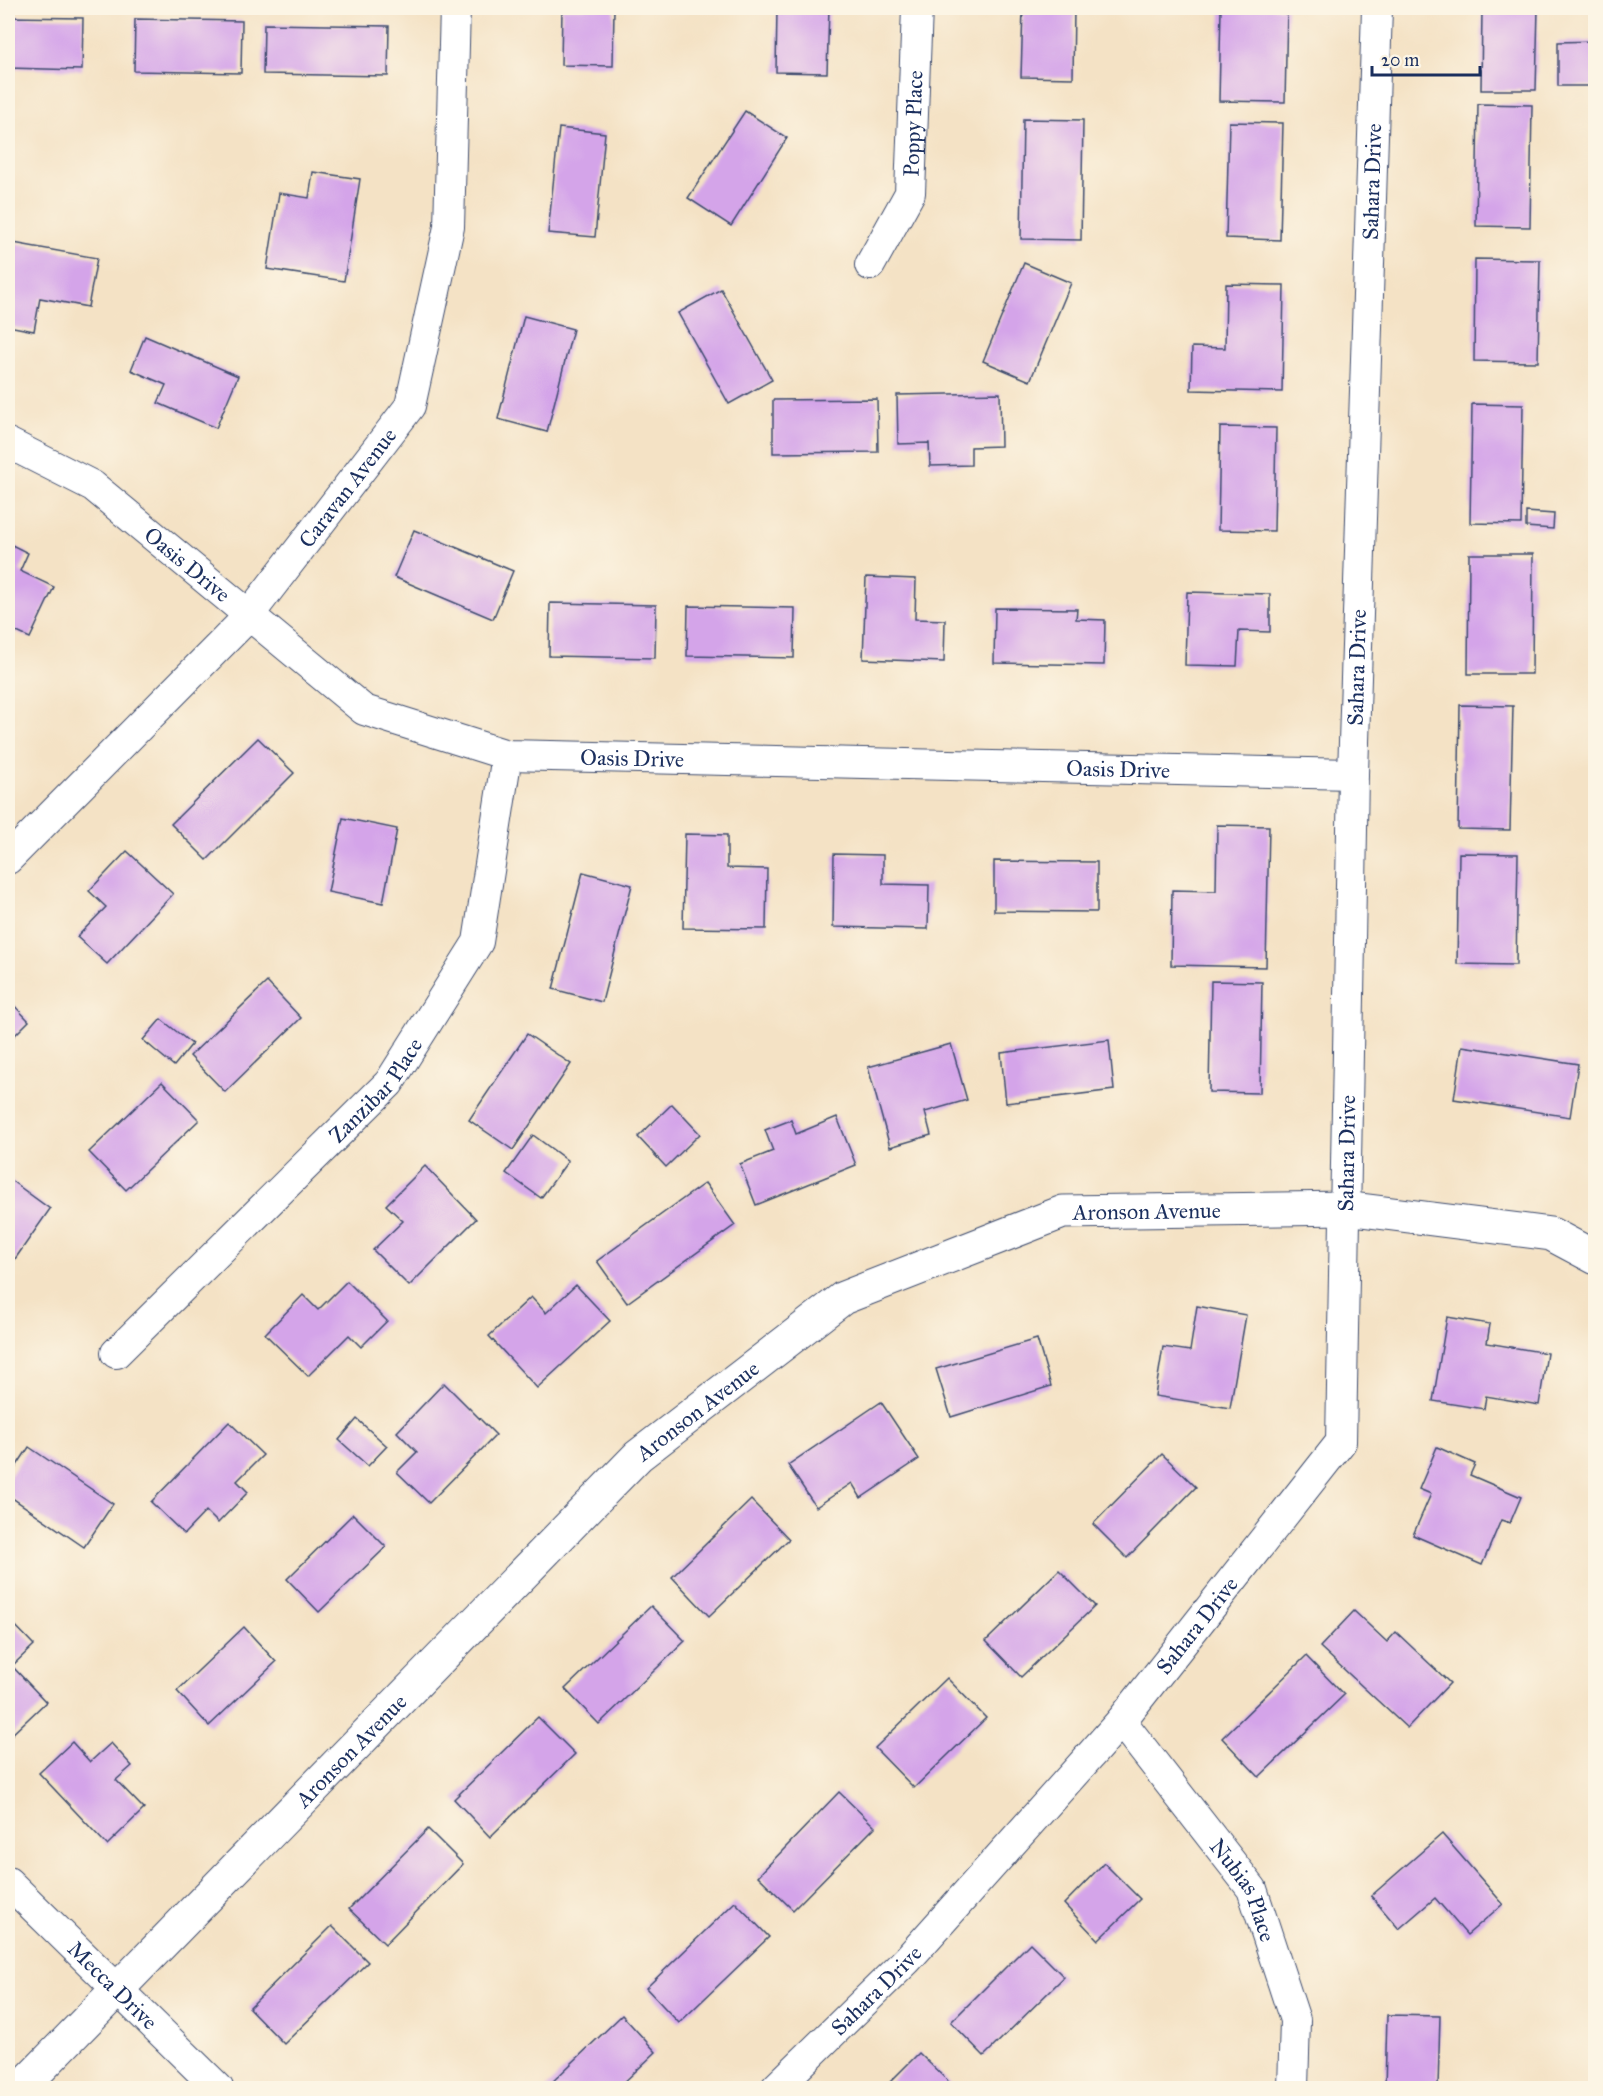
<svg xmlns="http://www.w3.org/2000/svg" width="1603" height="2096" font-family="'IM FELL Great Primer',serif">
<rect width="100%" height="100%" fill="#fcf5e5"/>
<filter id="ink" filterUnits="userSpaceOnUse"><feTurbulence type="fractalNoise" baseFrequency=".0167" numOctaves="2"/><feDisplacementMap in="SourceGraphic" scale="12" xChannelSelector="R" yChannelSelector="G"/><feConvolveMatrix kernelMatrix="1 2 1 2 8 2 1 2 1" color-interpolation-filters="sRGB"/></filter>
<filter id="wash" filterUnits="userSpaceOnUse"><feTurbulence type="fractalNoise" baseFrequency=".008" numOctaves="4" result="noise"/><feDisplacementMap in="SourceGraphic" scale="24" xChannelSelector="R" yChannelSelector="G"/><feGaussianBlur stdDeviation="1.35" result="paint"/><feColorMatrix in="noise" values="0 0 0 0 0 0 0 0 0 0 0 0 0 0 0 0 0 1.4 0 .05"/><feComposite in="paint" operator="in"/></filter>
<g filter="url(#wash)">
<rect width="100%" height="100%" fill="#f4e2c5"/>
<g id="blocks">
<!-- building -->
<g fill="#d4a4e9">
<polygon points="562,8 614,8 613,66 561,65"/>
<polygon points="777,8 829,8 827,73 776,72"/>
<polygon points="1023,8 1074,8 1073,78 1021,77"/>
<polygon points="1221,8 1287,8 1285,102 1219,101"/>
<polygon points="1482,8 1538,8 1536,90 1481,90"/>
<polygon points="8,17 83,18 82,70 8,68"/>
<polygon points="135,19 242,21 241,73 134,71"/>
<polygon points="264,24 389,26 388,76 263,74"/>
<polygon points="1596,41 1596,86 1558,86 1558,42"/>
<polygon points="1478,104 1532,105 1530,227 1476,226"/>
<polygon points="745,111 787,138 731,226 688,198"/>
<polygon points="1023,119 1083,120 1081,240 1021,239"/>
<polygon points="1229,122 1283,123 1280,240 1226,238"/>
<polygon points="559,128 605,133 595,237 548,233"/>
<polygon points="313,172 360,179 344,281 267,269 279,193 309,198"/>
<polygon points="8,242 97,258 88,307 40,298 34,331 8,326"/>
<polygon points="1475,259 1540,260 1538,362 1474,361"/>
<polygon points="1024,263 1071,283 1030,381 983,361"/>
<polygon points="1226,284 1284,285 1282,392 1191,390 1192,347 1225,348"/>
<polygon points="721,289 772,380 729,404 678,313"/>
<polygon points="524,316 573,329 547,432 498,419"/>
<polygon points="145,336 238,376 216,428 158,403 166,385 131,370"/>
<polygon points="1000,393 1001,446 971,447 971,465 930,466 929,443 898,444 897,395"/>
<polygon points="877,399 878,452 773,453 773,400"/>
<polygon points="1472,404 1523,405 1521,524 1470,523"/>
<polygon points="1220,427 1276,428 1274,531 1218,530"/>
<polygon points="1526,512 1554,514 1553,529 1526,527"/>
<polygon points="414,530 513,571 493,619 394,577"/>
<polygon points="8,543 28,553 20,571 54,587 30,638 8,628"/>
<polygon points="1469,554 1533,554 1532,674 1468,674"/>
<polygon points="866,577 916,579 915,619 945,620 944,662 863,659"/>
<polygon points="1187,592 1270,594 1270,632 1239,631 1237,666 1185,665"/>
<polygon points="550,603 656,605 655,658 549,656"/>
<polygon points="688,606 795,608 794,658 687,656"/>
<polygon points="995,608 1077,609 1076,619 1105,620 1104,665 994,663"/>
<polygon points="1460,705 1513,706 1510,830 1458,829"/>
<polygon points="258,738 294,773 207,860 171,824"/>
<polygon points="343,818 397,829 383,903 328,892"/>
<polygon points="1217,825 1269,826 1266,967 1171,965 1172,890 1216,891"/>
<polygon points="685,834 727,835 727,868 767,869 766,929 683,928"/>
<polygon points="127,851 173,894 107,964 77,937 106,907 89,891"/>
<polygon points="1459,853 1518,854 1516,965 1457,964"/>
<polygon points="834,854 883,855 883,884 929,885 928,929 833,927"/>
<polygon points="994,861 1097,862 1097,912 994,911"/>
<polygon points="583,872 632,885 602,1002 553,989"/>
<polygon points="1211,981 1262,982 1260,1093 1209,1092"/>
<polygon points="267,982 301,1018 225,1092 190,1056"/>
<polygon points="8,999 29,1021 8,1042"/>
<polygon points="161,1019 192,1044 174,1066 143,1040"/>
<polygon points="527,1034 571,1064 513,1150 469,1120"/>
<polygon points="1109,1040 1114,1090 1006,1103 1001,1053"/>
<polygon points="951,1044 967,1100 925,1112 931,1135 890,1147 868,1067"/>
<polygon points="1462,1046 1578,1064 1570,1117 1454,1099"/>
<polygon points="162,1082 199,1120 126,1190 89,1152"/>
<polygon points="672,1104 700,1134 666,1167 638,1137"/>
<polygon points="837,1117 856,1165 756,1205 740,1164 773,1151 765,1130 791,1120 796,1134"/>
<polygon points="533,1135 568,1161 541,1198 506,1173"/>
<polygon points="425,1166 476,1219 409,1286 373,1250 403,1221 386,1205"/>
<polygon points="9,1179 50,1209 8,1269 8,1181"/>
<polygon points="705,1183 735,1225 627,1303 597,1261"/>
<polygon points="347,1281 387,1321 361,1347 349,1335 308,1376 265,1334 303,1295 318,1310"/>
<polygon points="576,1285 610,1321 537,1388 489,1336 531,1297 546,1313"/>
<polygon points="1197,1306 1246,1315 1230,1408 1155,1396 1163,1347 1190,1351"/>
<polygon points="1447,1317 1490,1324 1487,1343 1547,1353 1539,1405 1486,1396 1484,1409 1433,1401"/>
<polygon points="1037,1339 1051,1386 951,1417 936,1369"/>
<polygon points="444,1383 496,1435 429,1503 397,1472 417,1452 397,1432"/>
<polygon points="881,1402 919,1459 861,1498 852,1483 816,1507 788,1465"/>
<polygon points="357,1419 387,1446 368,1466 339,1440"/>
<polygon points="229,1422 263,1455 237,1481 248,1492 218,1523 206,1511 184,1534 151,1502"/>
<polygon points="29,1447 113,1504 84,1547 8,1495 8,1479"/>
<polygon points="1437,1447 1475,1464 1470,1475 1521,1497 1510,1523 1501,1520 1482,1565 1413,1535 1431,1494 1419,1489"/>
<polygon points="1162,1454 1196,1487 1127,1558 1093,1524"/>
<polygon points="751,1500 789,1539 709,1616 672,1577"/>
<polygon points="353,1514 386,1547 319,1612 287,1579"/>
<polygon points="1059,1570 1095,1606 1021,1677 986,1641"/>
<polygon points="651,1606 685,1641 599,1724 565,1689"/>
<polygon points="1354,1611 1387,1642 1396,1632 1450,1683 1407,1728 1320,1647"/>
<polygon points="10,1620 34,1645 12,1666 46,1702 8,1738 8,1621"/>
<polygon points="244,1627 276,1662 209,1726 177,1691"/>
<polygon points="1306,1656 1344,1695 1259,1777 1222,1738"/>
<polygon points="947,1678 986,1718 914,1788 875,1748"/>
<polygon points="538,1717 575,1754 490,1837 454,1799"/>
<polygon points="72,1742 90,1762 111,1743 132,1766 116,1780 144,1809 107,1845 39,1773"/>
<polygon points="839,1792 875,1827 793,1910 758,1876"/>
<polygon points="428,1829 463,1864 385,1944 349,1909"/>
<polygon points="1442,1834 1503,1904 1467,1935 1435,1898 1399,1929 1371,1896"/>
<polygon points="1104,1863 1140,1899 1098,1940 1064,1904"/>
<polygon points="735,1902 769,1937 679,2023 646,1988"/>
<polygon points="332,1926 368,1962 284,2044 249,2008"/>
<polygon points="1030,1943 1064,1977 984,2056 951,2022"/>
<polygon points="622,2015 656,2052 618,2088 546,2088"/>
<polygon points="1387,2015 1440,2016 1438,2088 1385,2088"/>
<polygon points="919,2053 955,2088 884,2088"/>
</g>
</g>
</g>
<g filter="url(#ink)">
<use href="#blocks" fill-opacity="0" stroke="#3c4a6d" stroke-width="1.5"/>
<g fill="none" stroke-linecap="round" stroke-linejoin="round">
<!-- street casing -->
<g stroke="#3c4a6d" stroke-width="32">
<g id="street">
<path id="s1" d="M 870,265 L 910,193 L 917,8"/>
<path id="s2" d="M 8,443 L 93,486 L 364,710 L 507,755 L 1353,774"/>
<path id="s3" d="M 8,859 L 245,620 L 410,406 L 449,227 L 455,8"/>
<path id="s4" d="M 116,1353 L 389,1083 L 478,942 L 507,755"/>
<path id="s5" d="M 1121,1721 L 1252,1889 L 1295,2020 L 1293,2088"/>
<path id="s6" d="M 8,1882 L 218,2088"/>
<path id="s7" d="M 776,2088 L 907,1960 L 1121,1721 L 1341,1442 L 1353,774 L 1377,8"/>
</g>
</g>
<!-- secondary casing -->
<g stroke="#3c4a6d" stroke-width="35">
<g id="secondary">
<path id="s8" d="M 21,2088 L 638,1456 L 843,1298 L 1063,1212 L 1345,1208 L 1551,1234 L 1596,1258"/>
</g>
</g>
<!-- street -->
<use href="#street" stroke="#fff" stroke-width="30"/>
<!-- secondary -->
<use href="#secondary" stroke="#fff" stroke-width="33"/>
</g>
</g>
<g text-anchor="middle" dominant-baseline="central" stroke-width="4.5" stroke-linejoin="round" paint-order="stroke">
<!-- street labels -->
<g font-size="22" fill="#1b2f5e" stroke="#fcf5e5">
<text stroke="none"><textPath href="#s1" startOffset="152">Poppy Place</textPath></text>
<text stroke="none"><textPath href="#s7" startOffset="2120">Sahara Drive</textPath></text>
<text stroke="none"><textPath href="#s3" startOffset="504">Caravan Avenue</textPath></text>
<text stroke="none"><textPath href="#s2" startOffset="218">Oasis Drive</textPath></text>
<text stroke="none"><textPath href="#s7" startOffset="1634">Sahara Drive</textPath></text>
<text stroke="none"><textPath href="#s2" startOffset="722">Oasis Drive</textPath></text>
<text stroke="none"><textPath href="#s2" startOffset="1208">Oasis Drive</textPath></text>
<text stroke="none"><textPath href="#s4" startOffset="370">Zanzibar Place</textPath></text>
<text stroke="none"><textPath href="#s7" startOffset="1148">Sahara Drive</textPath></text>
<text stroke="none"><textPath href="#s8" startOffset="1462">Aronson Avenue</textPath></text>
<text stroke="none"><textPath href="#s8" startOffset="958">Aronson Avenue</textPath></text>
<text stroke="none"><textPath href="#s7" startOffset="626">Sahara Drive</textPath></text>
<text stroke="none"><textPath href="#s8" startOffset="472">Aronson Avenue</textPath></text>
<text stroke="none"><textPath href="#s5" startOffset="210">Nubias Place</textPath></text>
<text stroke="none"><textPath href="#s6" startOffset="147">Mecca Drive</textPath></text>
<text stroke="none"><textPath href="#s7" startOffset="140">Sahara Drive</textPath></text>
</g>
</g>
<!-- margin -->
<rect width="1603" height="2096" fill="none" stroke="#fcf5e5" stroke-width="30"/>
<!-- scale -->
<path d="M1372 66v9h108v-9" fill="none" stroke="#1b2f5e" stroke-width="3"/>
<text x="1381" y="66" font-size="18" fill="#1b2f5e" stroke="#fcf5e5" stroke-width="4.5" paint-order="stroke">20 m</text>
</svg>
